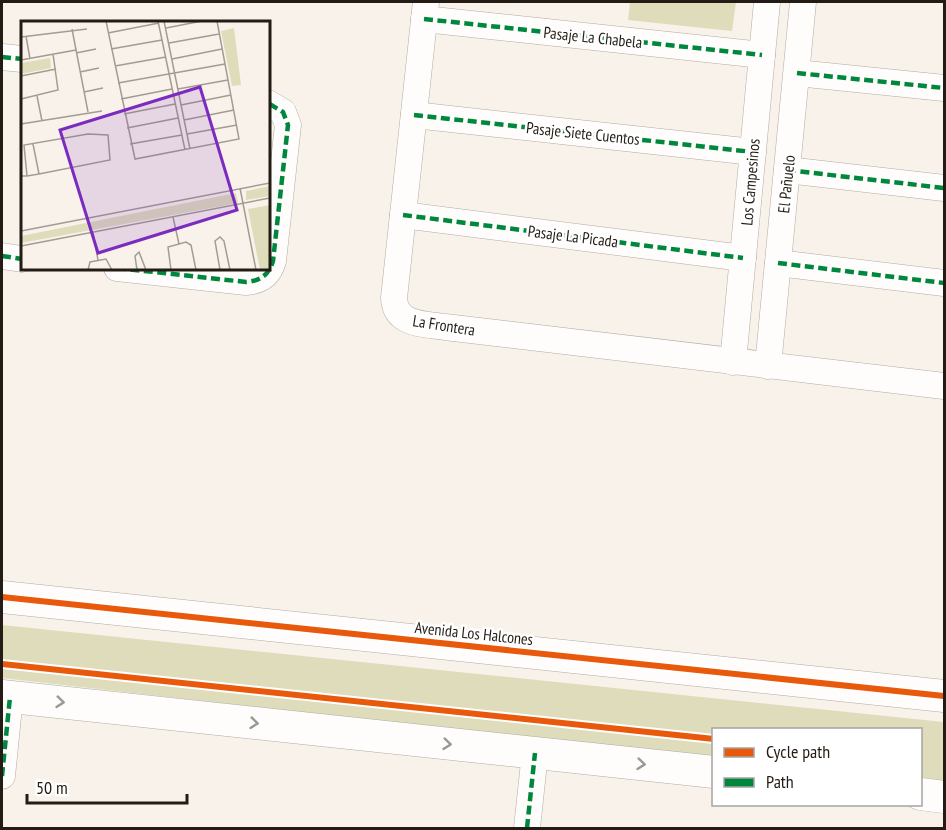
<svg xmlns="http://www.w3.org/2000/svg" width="946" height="830" font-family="'PT Sans Narrow',sans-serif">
<rect width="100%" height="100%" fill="#f9f2ea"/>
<!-- green -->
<g fill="#dedcbb">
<polygon points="630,2 736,2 732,31 628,20"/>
<polygon points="2,625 944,722 944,785 921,783 920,730 714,730 713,759 2,678"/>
</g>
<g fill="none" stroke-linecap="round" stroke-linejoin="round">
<!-- minor casing -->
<g stroke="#b2aba4" stroke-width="27">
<g id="minor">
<path d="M 426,2 L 394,298 C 395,325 424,324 445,327 L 944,386"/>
<polyline points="424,19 762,55"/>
<polyline points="2,57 22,59"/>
<polyline points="797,73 944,88"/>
<polyline points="414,115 753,152"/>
<polyline points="787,170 944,188"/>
<polyline points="403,215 743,258"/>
<polyline points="2,256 22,259"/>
<polyline points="778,263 944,283"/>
<path d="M 117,268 L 246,282 C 260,281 269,275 273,261 L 288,125 L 283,112 L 268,103"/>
<polyline points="733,362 767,2"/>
<polyline points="768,366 803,2"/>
<polyline points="2,776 10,697"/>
<polyline points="527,828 535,753"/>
</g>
</g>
<!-- tertiary casing -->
<g stroke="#b2aba4" stroke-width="33">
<g id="tertiary">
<polyline points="2,597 944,696"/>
<polyline points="2,696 714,772"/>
<polyline points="920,794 944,797"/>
</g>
</g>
<!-- minor -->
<use href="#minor" stroke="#fefdfc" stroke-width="26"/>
<!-- tertiary -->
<use href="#tertiary" stroke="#fefdfc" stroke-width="32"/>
<!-- quiet -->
<g stroke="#00873e" stroke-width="4.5" stroke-dasharray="9 4.5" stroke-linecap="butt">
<polyline points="424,19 762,55"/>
<polyline points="2,57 22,59"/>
<polyline points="797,73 944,88"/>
<polyline points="414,115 753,152"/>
<polyline points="787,170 944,188"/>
<polyline points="403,215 743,258"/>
<polyline points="2,256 22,259"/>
<polyline points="778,263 944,283"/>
<path d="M 117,268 L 246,282 C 260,281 269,275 273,261 L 288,125 L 283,112 L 268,103"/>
<polyline points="2,776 10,697"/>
<polyline points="527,828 535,753"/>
</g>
<!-- cycleway casing -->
<g stroke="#fff" stroke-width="10">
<g id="cycleway">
<polyline points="2,597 944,696"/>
<polyline points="2,664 714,739"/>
</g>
</g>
<!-- cycleway -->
<use href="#cycleway" stroke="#e8590c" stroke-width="6"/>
</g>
<!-- one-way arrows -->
<defs><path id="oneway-chevron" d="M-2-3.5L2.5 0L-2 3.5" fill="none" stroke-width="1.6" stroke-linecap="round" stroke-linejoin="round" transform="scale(1.5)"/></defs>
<g stroke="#9c9894">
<use href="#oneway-chevron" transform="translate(60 702) rotate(6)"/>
<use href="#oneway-chevron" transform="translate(254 723) rotate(6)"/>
<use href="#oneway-chevron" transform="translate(447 744) rotate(6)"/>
<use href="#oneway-chevron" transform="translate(641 764) rotate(6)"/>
</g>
<g text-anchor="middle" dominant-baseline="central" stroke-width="5" stroke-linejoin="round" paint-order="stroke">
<!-- street labels -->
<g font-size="16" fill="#241c14" stroke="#fff">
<text transform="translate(593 37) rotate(6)">Pasaje La Chabela</text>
<text transform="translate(583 133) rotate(6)">Pasaje Siete Cuentos</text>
<text transform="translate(750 182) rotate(-85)">Los Campesinos</text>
<text transform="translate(786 184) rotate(-84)">El Pañuelo</text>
<text transform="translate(573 236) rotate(7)">Pasaje La Picada</text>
<text transform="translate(444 325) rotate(9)">La Frontera</text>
<text transform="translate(474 633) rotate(6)">Avenida Los Halcones</text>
</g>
</g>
<!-- overview -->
<g transform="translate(21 21)">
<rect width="249" height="249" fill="#f9f2ea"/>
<path d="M 213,7 L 220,64 L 211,65 L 200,10 ZM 29,37 L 30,47 L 0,53 L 0,42 ZM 249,165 L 249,175 L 225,179 L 225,170 ZM 215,172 L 217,182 L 0,222 L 0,215 ZM 249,184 L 249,249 L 239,249 L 227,188 Z" fill="#dedcbb"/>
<path fill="none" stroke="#a49c94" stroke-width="1.5" d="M 85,0 L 114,138 L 218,118 L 196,0M 137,0 L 164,129M 143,0 L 169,128M 145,7 L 181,0M 51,8 L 67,91M 87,12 L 138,2M 5,15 L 9,38M 0,16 L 66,8M 148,22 L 198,13M 90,28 L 141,19M 55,32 L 75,28M 151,38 L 201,28M 0,39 L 55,29M 94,45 L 145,36M 59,51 L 78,47M 0,55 L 35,48M 97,62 L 204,43M 157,68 L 207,59M 63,71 L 82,67M 16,75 L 21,100M 0,78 L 37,69 L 32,33M 100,78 L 151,68M 160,84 L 210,74M 103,93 L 154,83M 163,99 L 213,89M 0,103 L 81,90M 106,107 L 157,97M 166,113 L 216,104M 12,123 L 18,153M 109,123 L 161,114M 0,155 L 6,155 L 18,153 L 89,139 L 87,114 L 67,113 L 3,124 L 6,155M 219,167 L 235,249M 152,196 L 158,223M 0,210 L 249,162M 72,212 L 77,239M 0,225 L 249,177M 67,249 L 69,241 L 85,238 L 91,249M 116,249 L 114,235 L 118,231 L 125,249M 150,249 L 147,226 L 165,221 L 170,224 L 175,249M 199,249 L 194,220 L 199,216 L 203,220 L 209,249"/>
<path fill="#7b2cbf" fill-opacity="0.15" stroke="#7b2cbf" stroke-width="3" d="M 179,66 L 216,189 L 77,232 L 39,109 Z"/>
<rect width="249" height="249" fill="none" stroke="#241c14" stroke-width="3"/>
</g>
<!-- border -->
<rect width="946" height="830" fill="none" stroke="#241c14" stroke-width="6"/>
<!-- legend -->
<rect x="712" y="728" width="210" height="78" fill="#ffffff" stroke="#a7a4a1" stroke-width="1.5"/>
<rect x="724" y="748" width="30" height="9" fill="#e8590c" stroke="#a7a4a1" stroke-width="1.5"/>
<text x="766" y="758" font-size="18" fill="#241c14">Cycle path</text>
<rect x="724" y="778" width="30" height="9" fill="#00873e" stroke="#a7a4a1" stroke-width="1.5"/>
<text x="766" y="788" font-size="18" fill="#241c14">Path</text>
<!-- scale -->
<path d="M27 794v9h160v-9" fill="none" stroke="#241c14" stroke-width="3"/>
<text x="36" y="794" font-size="18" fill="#241c14" stroke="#ffffff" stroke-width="4.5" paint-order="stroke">50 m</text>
</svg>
